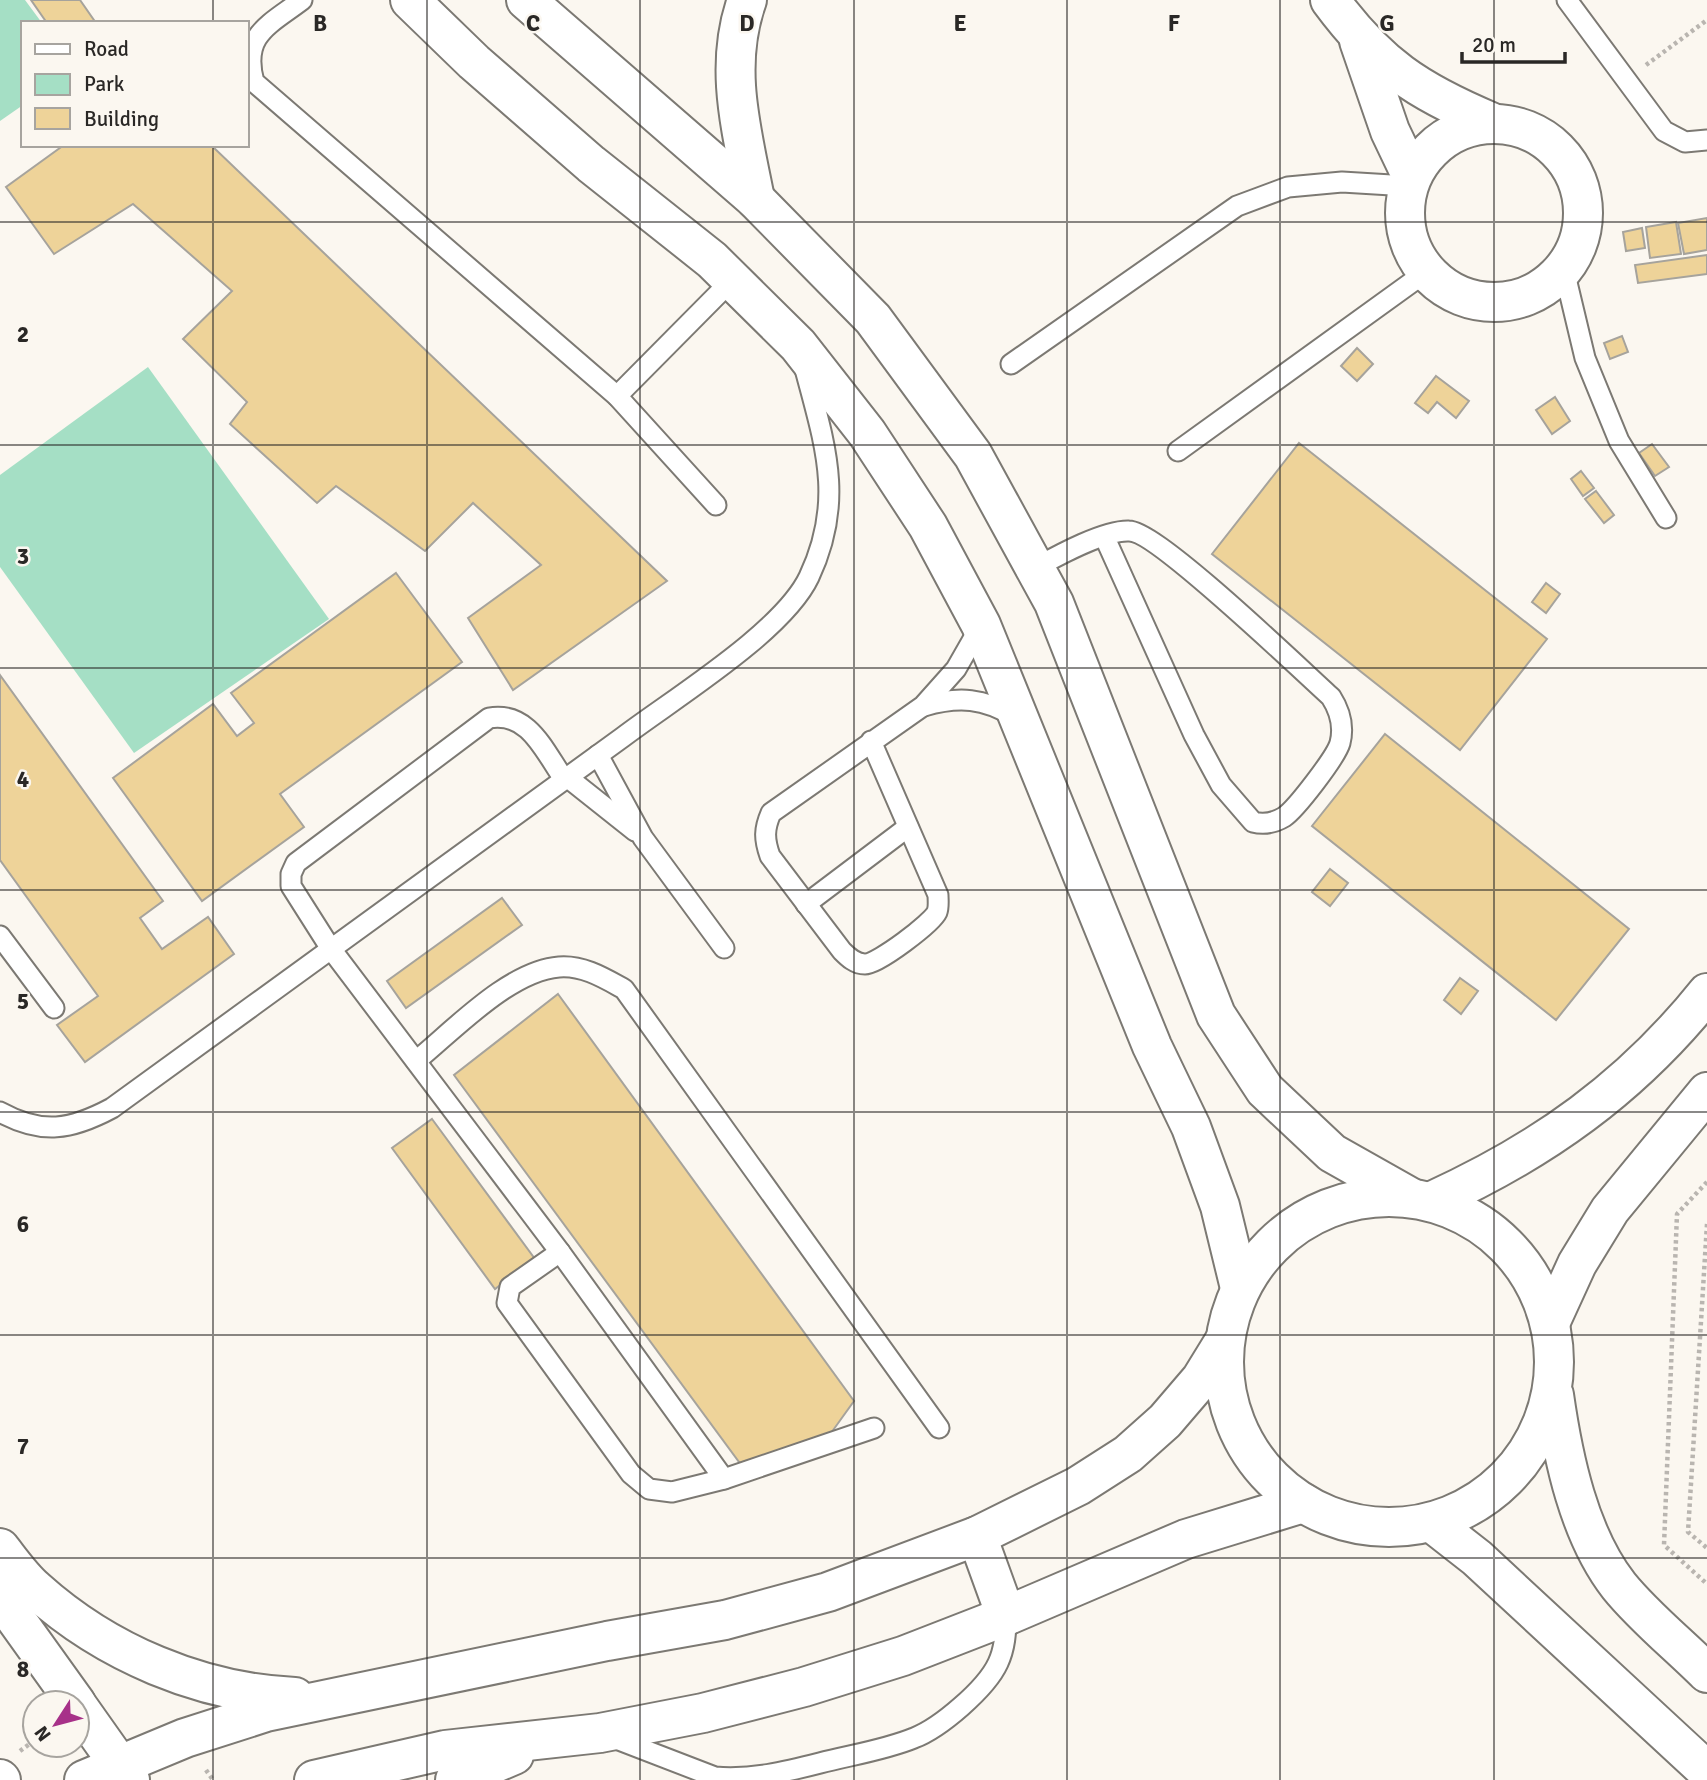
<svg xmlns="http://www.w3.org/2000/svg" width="1707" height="1780" font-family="Signika,sans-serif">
<rect width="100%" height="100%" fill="#fbf7f0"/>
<!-- green -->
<g fill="#a5dfc5">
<polygon points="0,0 25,0 42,23 23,23 23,105 0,121"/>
<polygon points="148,367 329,619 134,753 0,567 0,475"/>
</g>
<!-- building -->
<g fill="#eed399" stroke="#a6a39c" stroke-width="2">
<polygon points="31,0 80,0 96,23 47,23"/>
<polygon points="64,145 211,145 667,581 513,690 468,618 541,565 473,503 425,551 336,486 317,503 230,424 247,402 183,339 232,291 133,204 54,254 6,187"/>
<polygon points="1707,218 1707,250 1684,254 1678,223"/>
<polygon points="1676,222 1681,254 1650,258 1646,227"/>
<polygon points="1642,228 1645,248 1626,251 1623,232"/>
<polygon points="1707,255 1707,274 1638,283 1635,265"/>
<polygon points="1622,336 1628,352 1610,359 1604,343"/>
<polygon points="1357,348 1373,364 1357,381 1341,366"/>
<polygon points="1436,376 1469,401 1456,418 1437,402 1428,413 1415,403"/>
<polygon points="1555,397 1570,421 1552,434 1536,410"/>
<polygon points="1299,443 1547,639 1460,750 1212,554"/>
<polygon points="1652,444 1669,467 1655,476 1639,453"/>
<polygon points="1581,471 1594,488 1583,496 1571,479"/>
<polygon points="1596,491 1614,515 1604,523 1585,499"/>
<polygon points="396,573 462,662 280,794 304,827 202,901 113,778 213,704 237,736 254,723 231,693"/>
<polygon points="1546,583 1560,594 1546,613 1532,602"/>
<polygon points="0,675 163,901 140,918 162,949 208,917 234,954 85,1062 57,1025 98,996 0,860"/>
<polygon points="1385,734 1629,929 1556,1020 1312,826"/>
<polygon points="1330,869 1348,883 1330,906 1312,892"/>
<polygon points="502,898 522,925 406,1008 387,981"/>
<polygon points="1460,978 1478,991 1461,1014 1444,1000"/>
<polygon points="558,994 854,1401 826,1440 742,1466 454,1075"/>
<polygon points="432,1119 535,1259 495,1289 392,1148"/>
</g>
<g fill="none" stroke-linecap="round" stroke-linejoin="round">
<!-- lane casing -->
<g stroke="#7c7973" stroke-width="23">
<g id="lane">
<path d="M 302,0 C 269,25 241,35 254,82 L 617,396 L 716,505"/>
<polyline points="1567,0 1664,131 1685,142 1707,140"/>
<polyline points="1564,270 1585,358 1619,441 1666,518"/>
<polyline points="1011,364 1237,206 1288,187 1342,182 1408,186"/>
<polyline points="617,396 732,280"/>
<polyline points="1178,451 1426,272"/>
<path d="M 1035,568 C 1057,556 1104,530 1129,531 C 1157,531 1301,670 1331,697 C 1340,711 1344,727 1340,743 C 1336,757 1296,809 1284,817 C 1274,823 1265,825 1253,822 L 1221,785 L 1194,735 L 1105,538"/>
<path d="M 924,706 C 959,696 984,698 1015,717"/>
<path d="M 871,741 L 938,895 C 938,899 939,907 937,912 C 932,923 878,964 865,964 C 855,964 848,957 842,951 L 770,856 C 764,839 764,829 771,813 L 923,706 L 956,669 L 980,627"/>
<polyline points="598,755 643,838 724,948"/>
<polyline points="567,777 635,831"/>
<path d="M 564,779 C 544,751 529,711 489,718 L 296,863 L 291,874 L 291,886 L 331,949 L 560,1252 L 724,1479"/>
<polyline points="806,904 908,827"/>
<polyline points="0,936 54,1008"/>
<path d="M 416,1061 C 454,1030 509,971 559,967 C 583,965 604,978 624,989 L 939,1428"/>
<path d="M 0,1112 C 42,1135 71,1130 112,1108 C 282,984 453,862 623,737 C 673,699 783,632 809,577 C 845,501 825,445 805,369"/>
<polyline points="560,1252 510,1287 507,1303 631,1474 649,1489 672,1492 724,1479 874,1428"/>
<path d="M 611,1737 L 715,1777 C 751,1780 785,1772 820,1763 C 851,1755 885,1750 914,1738 C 940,1728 986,1689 998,1663 C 1005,1648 1006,1633 1006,1616"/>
</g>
</g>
<!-- street casing -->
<g stroke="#7c7973" stroke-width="42">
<g id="street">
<path d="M 747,0 C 723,67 742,132 755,199"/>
<path d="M 1330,0 C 1378,65 1417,91 1491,122"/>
<polyline points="1359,41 1390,131 1411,175"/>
<circle cx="1494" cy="213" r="89"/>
<path d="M 1432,1201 C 1542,1151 1631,1088 1707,993"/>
<polyline points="1550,1323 1577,1264 1610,1210 1707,1092"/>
</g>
</g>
<!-- secondary casing -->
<g stroke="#7c7973" stroke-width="42">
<g id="secondary">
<polyline points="410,0 474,62 591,164 712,260 798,345 867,433 928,526 981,625 1152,1046 1191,1127 1220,1206 1240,1288"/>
<polyline points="526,0 755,199 873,319 973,455 1054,603 1216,1015 1265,1090 1332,1153 1410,1197"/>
<circle cx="1389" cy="1362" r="165"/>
<path d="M 1554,1395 C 1563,1458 1579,1535 1619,1586 C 1644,1617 1678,1644 1707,1673"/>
<polyline points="1431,1522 1477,1558 1707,1771"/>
<polyline points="977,1536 1006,1616"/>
<path d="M 0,1548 C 11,1562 22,1578 35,1589 C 106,1653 201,1693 295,1697"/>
<polyline points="0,1597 76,1703"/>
<polyline points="77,1705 130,1780"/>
<polyline points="0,1779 1,1780"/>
<polyline points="84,1780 185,1738 266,1712 607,1641 725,1620 828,1592 977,1536 1078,1486 1128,1454 1165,1421 1201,1379 1225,1340"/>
<polyline points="314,1780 445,1750 600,1733 703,1713 804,1687 903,1656 1006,1616 1186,1539 1303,1503"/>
<polyline points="455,1780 514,1755"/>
</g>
</g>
<!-- path -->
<g stroke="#b9b5b0" stroke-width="4.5" stroke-dasharray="3.5 3.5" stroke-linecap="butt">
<polyline points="1646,65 1707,20"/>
<polyline points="1707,1182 1677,1214 1664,1545 1707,1584"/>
<polyline points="1707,1224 1688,1532 1707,1548"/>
<polyline points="20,1751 35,1740"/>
<polyline points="206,1770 213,1780"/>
</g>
<!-- lane -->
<use href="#lane" stroke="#fff" stroke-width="19"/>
<!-- street -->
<use href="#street" stroke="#fff" stroke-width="38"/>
<!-- secondary -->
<use href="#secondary" stroke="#fff" stroke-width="38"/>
</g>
<!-- grid -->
<path fill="none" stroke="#2a2826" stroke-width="2" stroke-opacity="0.55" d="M 213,0 L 213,23M 427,0 L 427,1780M 640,0 L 640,1780M 854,0 L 854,1780M 1067,0 L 1067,1780M 1280,0 L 1280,1780M 1494,0 L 1494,1780M 213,145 L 213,1780M 0,222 L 1707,222M 0,445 L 1707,445M 0,668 L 1707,668M 0,890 L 1707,890M 0,1112 L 1707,1112M 0,1335 L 1707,1335M 0,1558 L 1707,1558"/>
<g font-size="23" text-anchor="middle" font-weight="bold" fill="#2a2826" stroke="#fbf7f0" stroke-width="5" stroke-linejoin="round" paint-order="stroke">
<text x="320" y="31">B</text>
<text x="533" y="31">C</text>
<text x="747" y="31">D</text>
<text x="960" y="31">E</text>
<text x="1174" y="31">F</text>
<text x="1387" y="31">G</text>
<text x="23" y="342">2</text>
<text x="23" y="564">3</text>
<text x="23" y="787">4</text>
<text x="23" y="1009">5</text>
<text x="23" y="1232">6</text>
<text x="23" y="1454">7</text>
<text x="23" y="1677">8</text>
</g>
<!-- legend -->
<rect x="21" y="21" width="228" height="126" fill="#fbf7f0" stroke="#a7a49f" stroke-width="2"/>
<rect x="35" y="44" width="35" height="10" fill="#ffffff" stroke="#a7a49f" stroke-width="2"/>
<text x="84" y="56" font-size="21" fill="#2a2826">Road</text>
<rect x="35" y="74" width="35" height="21" fill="#a5dfc5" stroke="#a7a49f" stroke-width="2"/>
<text x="84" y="91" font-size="21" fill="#2a2826">Park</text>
<rect x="35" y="108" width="35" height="21" fill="#eed399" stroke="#a7a49f" stroke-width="2"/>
<text x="84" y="126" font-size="21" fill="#2a2826">Building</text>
<!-- north arrow -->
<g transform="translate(56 1724) rotate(234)"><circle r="33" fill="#fbf7f0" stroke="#a7a49f" stroke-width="2"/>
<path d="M0-5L12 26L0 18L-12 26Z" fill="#a73189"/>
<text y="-10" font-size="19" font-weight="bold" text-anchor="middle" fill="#2a2826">N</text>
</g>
<!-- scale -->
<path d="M1462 52v10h103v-10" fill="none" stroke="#2a2826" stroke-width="3.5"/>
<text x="1472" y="52" font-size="21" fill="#2a2826" stroke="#fbf7f0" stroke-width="5" paint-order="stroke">20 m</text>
</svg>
